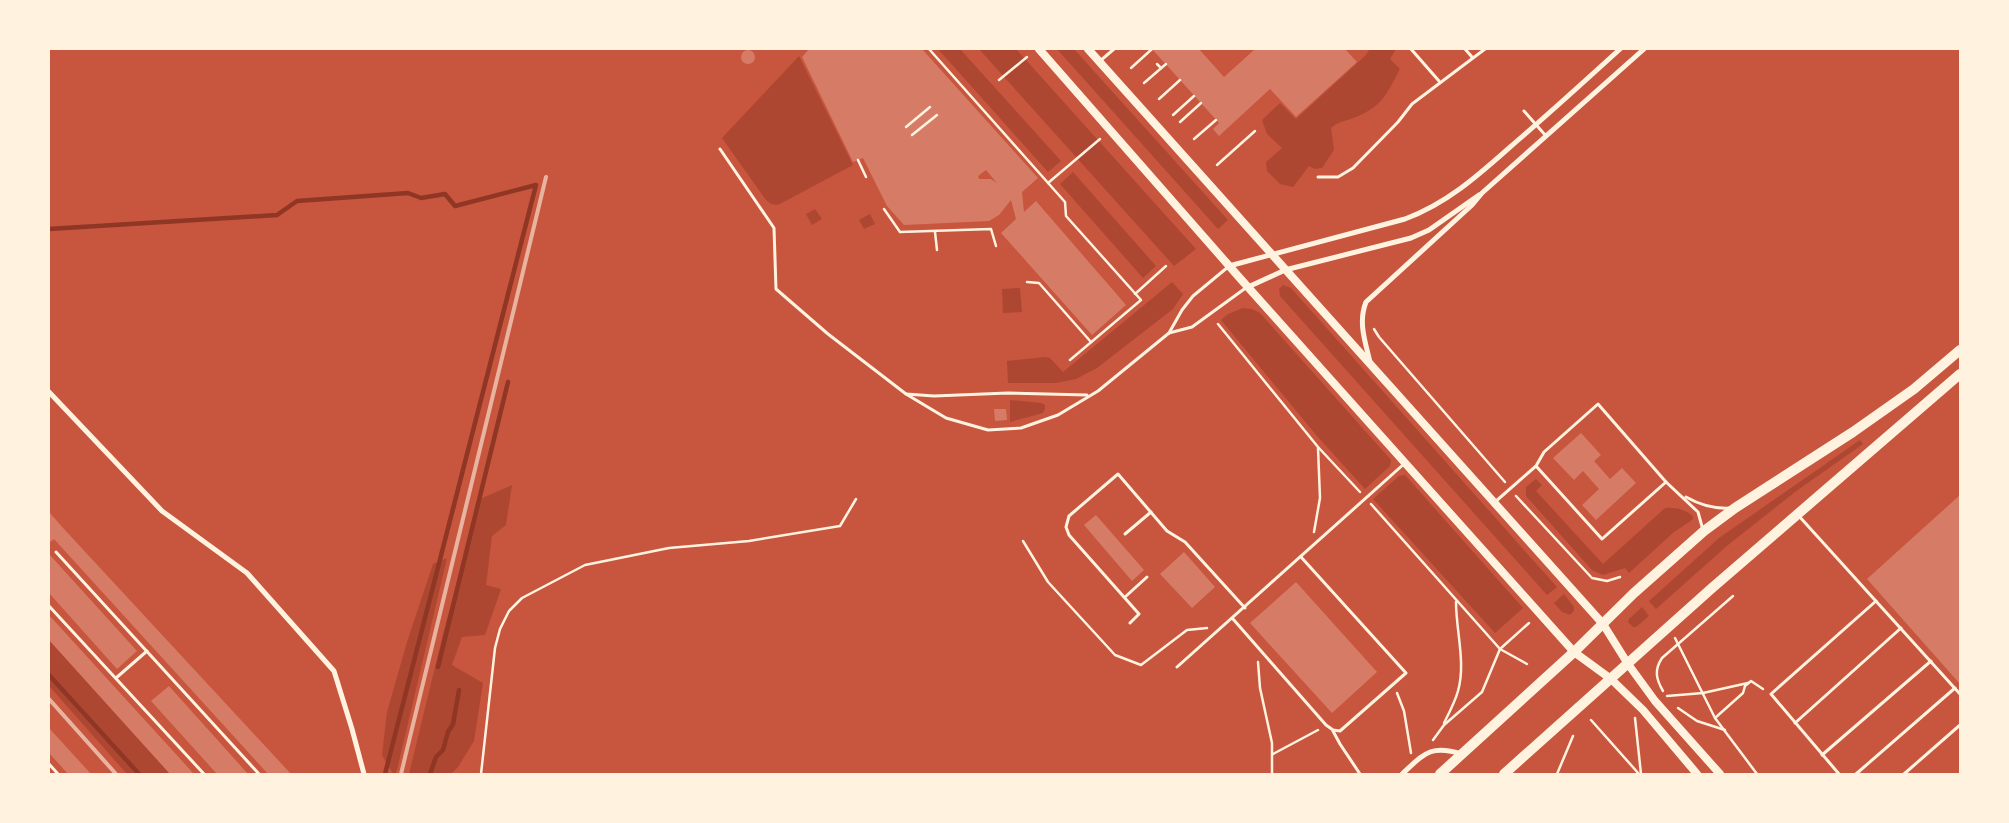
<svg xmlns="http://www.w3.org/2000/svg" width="2009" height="823" font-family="Overpass,sans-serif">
<rect width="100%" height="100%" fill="#c8553d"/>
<!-- green -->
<g fill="#ae4732">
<polygon points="938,49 960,49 1061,161 1048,172"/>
<polygon points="979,49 1016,49 1196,249 1174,266"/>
<polygon points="1057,49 1074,49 1228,220 1218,229"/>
<path d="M 1370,49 L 1396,49 L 1390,59 L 1400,69 C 1387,93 1383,106 1356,117 C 1347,121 1338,121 1331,128 L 1334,150 L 1322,168 L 1315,169 L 1309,166 L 1293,187 L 1280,184 L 1267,171 L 1266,162 L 1282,148 L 1267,134 L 1262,120 L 1280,103 L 1296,119 L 1365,56 Z"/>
<polygon points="799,56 853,165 778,205 771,204 766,200 722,138"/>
<polygon points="1073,172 1156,266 1143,278 1060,184"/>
<polygon points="815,209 822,219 812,225 806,214"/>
<polygon points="870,214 875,224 864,229 859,220"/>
<polygon points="1172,282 1183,294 1173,309 1097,368 1076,379 1056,383 1008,383 1007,361 1045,357 1050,358 1063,372"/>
<polygon points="1283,285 1291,288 1557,587 1547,595 1280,296 1279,289"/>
<polygon points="1020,288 1022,312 1003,313 1002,289"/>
<polygon points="1243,308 1252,309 1260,313 1391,460 1390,466 1365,489 1317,436 1221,320 1228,314"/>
<polygon points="1010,400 1041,403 1045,405 1045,409 1043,413 1010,422"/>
<polygon points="1860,440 1863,444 1795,492 1728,545 1656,609 1649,601 1719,538"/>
<polygon points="1405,475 1523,608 1495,633 1373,499 1399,476"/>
<path d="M 1536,479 L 1542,485 L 1536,491 L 1603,564 L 1665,508 C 1674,507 1687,509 1693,517 L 1692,520 L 1674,532 L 1629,573 L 1625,568 L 1603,575 L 1592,570 L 1526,496 L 1526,487 Z"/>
<polygon points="512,485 506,525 492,536 486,585 501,589 485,635 462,637 452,665 483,683 474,741 458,767 451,774 409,774 444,630 480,499"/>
<polygon points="447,558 396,774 393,774 382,755 387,712 407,642 433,564"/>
<polygon points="1564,594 1574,607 1574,611 1570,615 1562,612 1554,603"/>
<polygon points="1642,607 1649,616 1636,627 1633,627 1628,622 1629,619"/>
<polygon points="49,640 170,774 127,774 49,686"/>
</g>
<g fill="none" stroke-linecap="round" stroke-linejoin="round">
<!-- stream -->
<g stroke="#8f3625" stroke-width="4.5">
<polyline points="49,229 277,215 297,201 408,193 421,198 445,194 455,206 536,185 385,774"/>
<polyline points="438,667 508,382"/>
<polyline points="49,675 139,774"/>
<polyline points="430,774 436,757 443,750 448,732 453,724 459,690"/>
</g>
</g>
<!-- building -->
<g fill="#d67c66" fill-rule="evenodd">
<path d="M 809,49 L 922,49 L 1038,178 L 1022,192 L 1024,212 L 1036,201 L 1126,305 L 1092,335 L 1001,233 L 1016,219 L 1011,200 L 999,215 L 989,221 L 904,225 L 887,206 L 863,158 L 853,162 L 802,57 ZM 986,170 L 997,183 L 991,179 L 979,179 L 978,176 Z"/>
<polygon points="1152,49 1199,49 1224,77 1255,49 1345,49 1357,62 1296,117 1270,89 1219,136 1213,129 1219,123"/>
<circle cx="748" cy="57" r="7"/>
<polygon points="994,409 1006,409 1007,420 995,421"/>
<polygon points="1581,433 1601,455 1594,461 1610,479 1622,468 1636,483 1596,520 1582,505 1599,489 1583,471 1574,480 1553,458"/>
<polygon points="1960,495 1960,684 1867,579"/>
<polygon points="49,512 64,529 291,774 268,774 54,539 50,542"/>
<polygon points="1096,515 1144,570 1132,581 1084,525"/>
<polygon points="1184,552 1215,587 1192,608 1160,574"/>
<polygon points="49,554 137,651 117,669 49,593"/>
<polygon points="1296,582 1377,672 1332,713 1250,623"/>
<polygon points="49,615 194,774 170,774 49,640"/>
<polygon points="169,686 248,774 217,774 151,701"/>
<polygon points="49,728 91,774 68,774 49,753"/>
</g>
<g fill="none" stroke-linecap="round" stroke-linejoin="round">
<!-- path -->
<g stroke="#fff3e0" stroke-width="2.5">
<polyline points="929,49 1065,202 1066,216 1141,300 1070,360"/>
<polyline points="1157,64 1161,68"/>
<polyline points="1131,68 1152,49"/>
<polyline points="999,80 1027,57"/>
<polyline points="1144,83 1166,64"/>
<polyline points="1159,99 1180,80"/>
<polyline points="1173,115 1194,96"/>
<polyline points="1180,122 1201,103"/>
<polyline points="906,127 930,107"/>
<polyline points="912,135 937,115"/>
<polyline points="1194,139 1216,120"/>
<polyline points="858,160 866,177"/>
<polyline points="1217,165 1255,131"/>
<polyline points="1048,183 1100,139"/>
<polyline points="884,209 900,232 991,229 996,246"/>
<polyline points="935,232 937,250"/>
<polyline points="1027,282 1039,283 1091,342"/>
<polyline points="1135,294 1166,266"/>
<polyline points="1218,324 1318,447 1360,492"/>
<polyline points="1374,329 1379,337 1505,482"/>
<polyline points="1516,496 1592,578 1607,581 1620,577"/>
<polyline points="1371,504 1500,649 1527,664"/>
<polyline points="1314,532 1320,498 1318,448"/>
<polyline points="1023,541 1048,582 1115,655 1141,665 1187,630 1207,628"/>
<polyline points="1675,638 1715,718 1757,774"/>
<polyline points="1258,662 1260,688 1272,743 1272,774"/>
<path d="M 1663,691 C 1656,679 1654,670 1662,658 L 1733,596"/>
<polyline points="1397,693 1404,711 1411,753"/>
<polyline points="1667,696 1703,693 1748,683"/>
<polyline points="1678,708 1697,721 1725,730"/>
<polyline points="1635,718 1641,774"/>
<polyline points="1715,718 1743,693 1745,686 1751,681 1763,689"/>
<polyline points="1591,720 1639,774"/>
<path d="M 1444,723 C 1449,713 1455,702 1458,691 C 1466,663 1456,631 1456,602"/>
<polyline points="1433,740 1444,725 1482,692 1500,649 1529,623"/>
<polyline points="1273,754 1318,730"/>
<polyline points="481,774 495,648 500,629 509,611 522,598 585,565 669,548 749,541 840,526 856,499"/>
<polyline points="1557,774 1573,736"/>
</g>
<!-- service -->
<g stroke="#fff3e0" stroke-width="3">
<polyline points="1411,49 1439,81"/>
<polyline points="1465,49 1472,57"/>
<polyline points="1100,61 1114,49"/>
<polyline points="1524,111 1546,136"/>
<polyline points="720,149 774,228 776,289 828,334 906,394 946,418 988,430 1021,428 1058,415 1098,391 1169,333 1182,310 1193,296 1228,267"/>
<polyline points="1318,177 1338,177 1353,168 1398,122 1412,104 1485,49"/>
<polyline points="1169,333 1192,327 1247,287"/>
<polyline points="906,394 934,396 1008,393 1087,395"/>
<polyline points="1536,466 1602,539 1666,482"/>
<path d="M 1686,497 C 1700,505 1713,509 1730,508"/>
<polyline points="1495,502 1536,466 1544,452 1598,404 1666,482 1698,512 1703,530"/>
<polyline points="1798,515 1960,694"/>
<polyline points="1125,534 1151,512"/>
<polyline points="56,552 259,774"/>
<polyline points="1125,597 1147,577"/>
<polyline points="49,606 204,774"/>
<polyline points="1233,619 1326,725 1333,730 1340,731 1406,673 1301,557"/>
<polyline points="1130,623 1139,614 1069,535 1066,527 1069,516 1118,474 1167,531 1185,542 1245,608"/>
<polyline points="1177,667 1405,463"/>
<polyline points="116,678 147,651"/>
<polyline points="1795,723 1901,628"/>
<polyline points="1333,731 1340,744 1360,774"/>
<polyline points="1822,755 1931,661"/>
<polyline points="49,764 58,774"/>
<polyline points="1839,774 1771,694 1876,601"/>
<polyline points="1856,774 1955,688"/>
<polyline points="1904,774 1960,725"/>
</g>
<!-- minor -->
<g stroke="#fff3e0" stroke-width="5">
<path d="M 1229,266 L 1405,219 C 1449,203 1482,172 1517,141 C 1552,111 1586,80 1620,49"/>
<polyline points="1248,287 1285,270 1411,238 1429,230 1479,195"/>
<path d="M 1370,362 C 1365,341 1358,322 1366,302 L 1472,205 L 1482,193 L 1644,49"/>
<polyline points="49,392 162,511 247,573 334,671 352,729 364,774"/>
<path d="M 1402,774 C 1424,754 1430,744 1462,754"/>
</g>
<!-- tertiary -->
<g stroke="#fff3e0" stroke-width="8">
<polyline points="1039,49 1238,276 1574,652 1611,679 1643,710 1697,774"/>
<polyline points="1088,49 1603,624 1628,664 1655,701 1720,774"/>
</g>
<!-- primary -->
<g stroke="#fff3e0" stroke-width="10">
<polyline points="1440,774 1574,652 1634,593 1704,531 1735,508 1853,432 1914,389 1960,350"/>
<polyline points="1504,774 1712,588 1960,374"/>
</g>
<!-- rail -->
<g stroke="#e9b49f" stroke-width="4">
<polyline points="49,699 116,774"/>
<polyline points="401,774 546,177"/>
</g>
</g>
<!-- border -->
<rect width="2009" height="823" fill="none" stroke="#fff3e0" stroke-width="100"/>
</svg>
